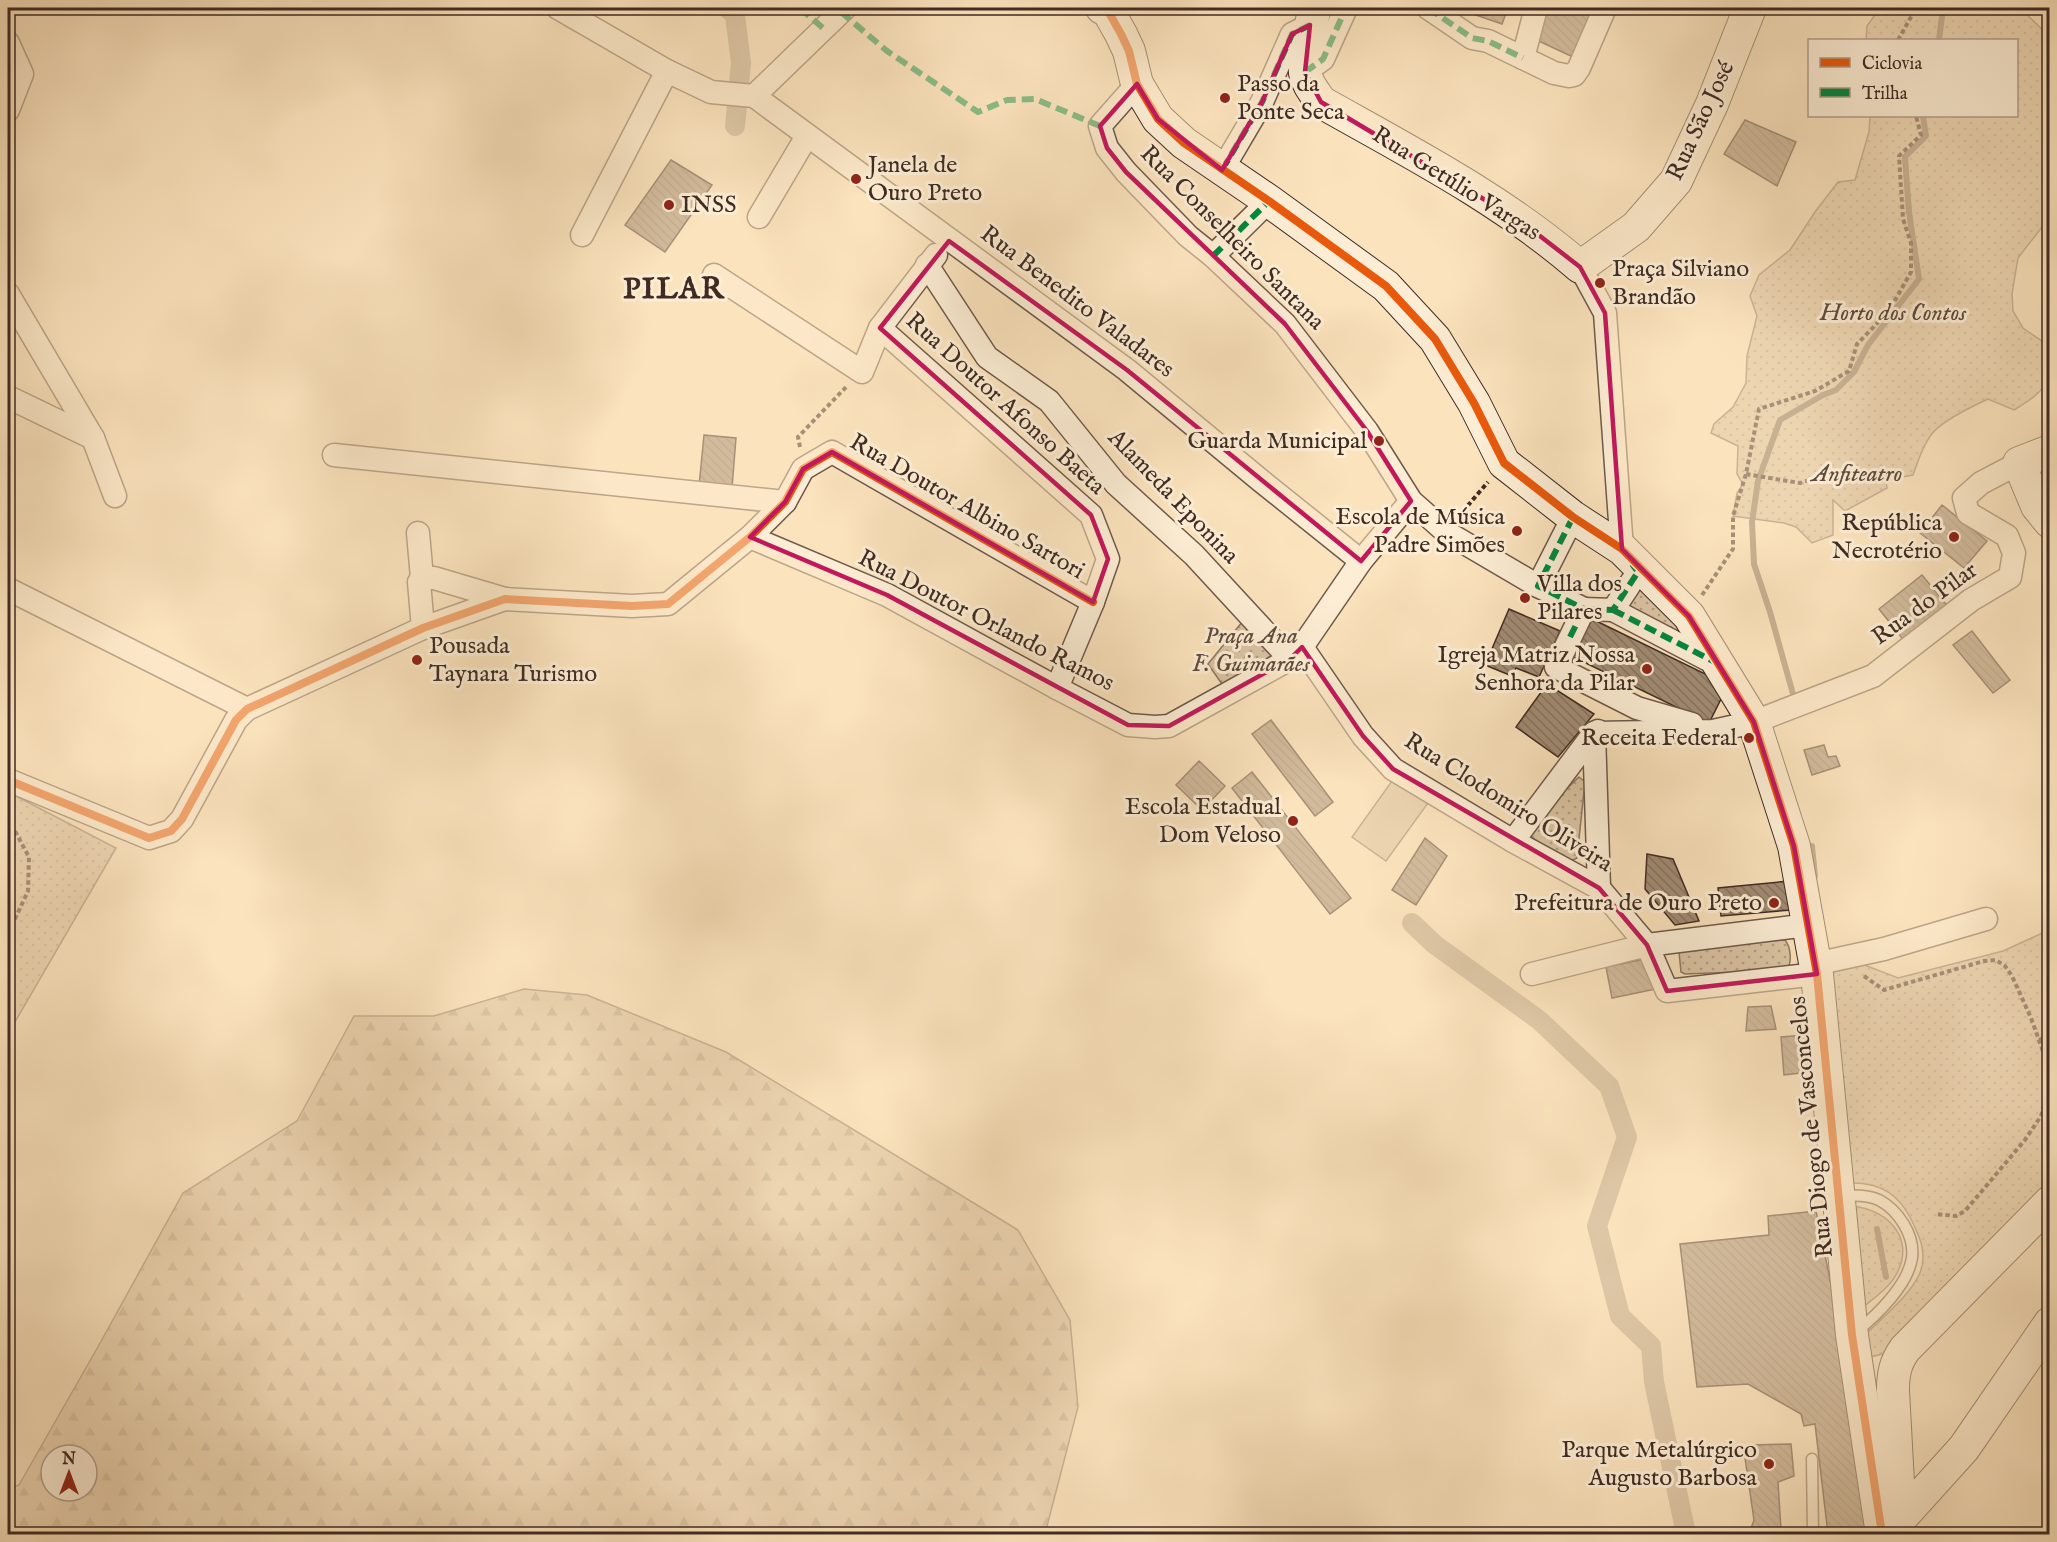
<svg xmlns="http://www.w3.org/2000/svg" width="2057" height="1542" font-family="'IM FELL English',serif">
<defs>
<pattern id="forest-firs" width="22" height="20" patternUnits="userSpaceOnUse" patternTransform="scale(1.5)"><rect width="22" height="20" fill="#dbc4a3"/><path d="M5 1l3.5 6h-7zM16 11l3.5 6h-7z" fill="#b39f84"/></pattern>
<pattern id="park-dots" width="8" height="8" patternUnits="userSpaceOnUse" patternTransform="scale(1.5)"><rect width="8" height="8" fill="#dbc4a3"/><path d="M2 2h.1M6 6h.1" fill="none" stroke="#b39f84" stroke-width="1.8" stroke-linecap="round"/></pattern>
<pattern id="building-back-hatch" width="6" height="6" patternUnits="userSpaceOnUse" patternTransform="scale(1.5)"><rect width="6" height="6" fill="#a18b73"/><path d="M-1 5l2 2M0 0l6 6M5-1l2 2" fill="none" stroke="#85725e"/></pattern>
</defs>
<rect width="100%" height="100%" fill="#fbe3bd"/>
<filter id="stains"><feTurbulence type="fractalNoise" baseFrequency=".00333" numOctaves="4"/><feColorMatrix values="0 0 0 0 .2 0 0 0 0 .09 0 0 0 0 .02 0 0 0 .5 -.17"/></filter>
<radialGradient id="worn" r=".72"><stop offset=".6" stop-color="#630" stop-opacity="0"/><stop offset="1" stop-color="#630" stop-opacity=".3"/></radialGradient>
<!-- grass -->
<polygon fill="#dbc4a3" stroke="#8e7863" stroke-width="1.5" points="1402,767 1436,792 1386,861 1352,837"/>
<!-- forest -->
<path fill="url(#forest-firs)" stroke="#8e7863" stroke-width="1.5" fill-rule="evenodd" d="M 524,989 L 587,995 L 726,1052 L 1018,1230 L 1070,1320 L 1078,1407 L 1045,1534 L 8,1534 L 8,1489 L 19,1485 L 99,1345 L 183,1193 L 297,1121 L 354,1016 L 434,1016 ZM 51,1455 L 87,1455 L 87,1491 L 51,1491 Z"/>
<!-- park -->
<g fill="url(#park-dots)" stroke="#8e7863" stroke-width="1.5">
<path d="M 1880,8 L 2020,8 L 2049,36 L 2049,218 L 2018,258 L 2012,294 L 2013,311 L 2023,328 L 2049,346 C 2051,384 2047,390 2014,410 L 1988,399 C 1973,406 1939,423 1931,435 C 1922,447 1918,461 1913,475 L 1886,480 L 1887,488 L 1845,511 L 1833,500 L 1833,535 L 1812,543 L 1796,527 L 1784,523 L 1733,516 L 1737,493 L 1743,484 L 1737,474 L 1738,446 L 1711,433 L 1714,424 L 1733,407 L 1746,383 L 1747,356 L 1757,316 L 1750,296 L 1759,275 L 1790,250 L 1815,212 L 1838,182 L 1855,180 L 1869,132 L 1870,116 L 2016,116 L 2016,40 L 1866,40 L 1867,26 Z"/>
<polygon points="1652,572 1685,626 1679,634 1623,607"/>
<polygon points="1247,616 1285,658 1224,687 1208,664"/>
<polygon points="1579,777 1585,782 1577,858 1569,862 1522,831"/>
<polygon points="8,792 116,848 8,1034"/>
<path d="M 2049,930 L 2049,1191 L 1887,1353 L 1865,1358 L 1866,1334 C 1882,1318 1909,1296 1919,1275 C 1926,1260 1923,1244 1916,1230 C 1902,1196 1883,1181 1845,1183 L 1818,953 L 1862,964 L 1898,978 L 2003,951 Z"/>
<path d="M 1785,940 C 1791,947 1792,962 1787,970 L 1685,974 L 1681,972 L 1679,952 L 1684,947 Z"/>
<path d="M 1845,1206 C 1883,1205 1918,1236 1896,1275 C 1888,1290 1868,1302 1856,1313 Z"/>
</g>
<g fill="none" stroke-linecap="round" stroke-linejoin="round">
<!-- stream -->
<g stroke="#8a7460" stroke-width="6">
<polyline points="1939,40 1943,8"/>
<polyline points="1793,694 1770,612 1754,564 1752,522 1758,481 1780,420 1823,395 1836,390 1854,372 1868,345 1919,279 1909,212 1905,157 1926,136 1923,116"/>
<polyline points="1812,846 1815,876"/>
<polyline points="1877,1229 1886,1277"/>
</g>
<!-- canal -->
<g stroke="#bba489" stroke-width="20">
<polyline points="727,8 735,15 741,63 735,126"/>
<polyline points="1412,923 1434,944 1539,1020 1609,1086 1627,1137 1597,1226 1620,1316 1651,1346 1654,1382 1686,1534"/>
</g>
</g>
<!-- building -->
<g fill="url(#building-back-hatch)" stroke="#402b23" stroke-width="1.5">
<polygon points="1468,8 1508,8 1502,24 1467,12"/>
<polygon points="1549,8 1597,8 1573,57 1534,39"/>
<polygon points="1745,120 1796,142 1777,186 1724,154"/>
<polygon points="671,160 712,185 665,252 625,225"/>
<polygon points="704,435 736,438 732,488 699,486"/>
<polygon points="1942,505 1987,541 1964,568 1920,533"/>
<polygon points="1922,575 1949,608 1906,643 1879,609"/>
<polygon points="1509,609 1560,631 1539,677 1516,668 1512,676 1485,665"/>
<polygon points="1586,616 1728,685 1709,723 1567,654"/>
<polygon points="1972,631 2010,680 1993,693 1953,645"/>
<polygon points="1547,684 1594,714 1558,757 1516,727"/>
<polygon points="1271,720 1333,802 1315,816 1252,734"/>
<polygon points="1824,745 1828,757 1836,756 1840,766 1812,775 1804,750"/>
<polygon points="1199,761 1225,786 1202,810 1176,785"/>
<polygon points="1252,772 1351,898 1330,914 1232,788"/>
<polygon points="1425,838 1447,856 1416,905 1392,890"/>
<polygon points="1647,854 1673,859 1699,921 1675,925 1645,889"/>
<polygon points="1789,881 1791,910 1721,916 1718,888"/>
<polygon points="1650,958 1656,989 1612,998 1606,967"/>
<polygon points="1771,1006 1776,1029 1746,1031 1748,1007"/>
<polygon points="1806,1035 1810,1072 1784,1075 1781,1037"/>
<polygon points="1816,1211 1859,1422 1871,1534 1828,1534 1815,1424 1804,1426 1801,1414 1748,1384 1697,1387 1680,1244 1769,1235 1768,1216"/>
<polygon points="1791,1444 1794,1476 1778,1482 1781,1530 1799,1529 1801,1534 1749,1534 1754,1520 1745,1458 1752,1445"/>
</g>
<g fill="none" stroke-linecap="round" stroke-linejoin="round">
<!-- lane casing -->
<g stroke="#6f594a" stroke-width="13">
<g id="lane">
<path d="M 1842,1196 C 1855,1195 1868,1195 1879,1200 C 1898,1210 1915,1235 1912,1258 C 1908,1285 1877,1315 1857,1331"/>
<polyline points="1812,1459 1813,1534"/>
</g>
</g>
<!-- street casing -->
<g stroke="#6f594a" stroke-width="25">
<g id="street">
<polyline points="558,8 667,71 711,92 754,96 1127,370 1260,480 1361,561"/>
<polyline points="1428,8 1472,38 1488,41 1554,73 1569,76 1574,75 1579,68 1605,8"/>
<polyline points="8,43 22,74 8,110"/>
<polyline points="1523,58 1536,8"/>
<polyline points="1305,72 1323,59 1346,8"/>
<polyline points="1137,84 1100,126 1107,148 1126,172 1188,236 1213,256 1285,324 1367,431 1411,501 1446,532 1538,586 1584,609"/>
<polyline points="754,96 845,8"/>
<polyline points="1222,170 1262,102 1292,34 1310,25"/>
<polyline points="759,217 807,136"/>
<polyline points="582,235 667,71"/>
<polyline points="1213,256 1269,201"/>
<polyline points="927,265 987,357 1049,401 1116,484 1194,555 1290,659"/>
<polyline points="1580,267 1605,313 1622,549 1638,572 1613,610 1584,609 1556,667 1637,708 1692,724"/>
<polyline points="714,275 862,372 880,328 936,255"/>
<polyline points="8,294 93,438 115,496"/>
<polyline points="880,328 1091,515 1108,559 1093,602 1057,688"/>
<polyline points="8,397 93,438"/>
<polyline points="334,455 785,502"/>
<polyline points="418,533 422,578"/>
<polyline points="750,537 887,595 1057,688 1128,725 1155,727 1169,726 1290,659 1302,647 1361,561 1411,501"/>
<polyline points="1538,586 1573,517"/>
<polyline points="8,589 247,709"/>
<polyline points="1613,610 1718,665"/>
<polyline points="423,628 419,582 422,578 434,578 505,599"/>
<polyline points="1302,647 1363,736 1393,769 1513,841 1599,888 1647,945 1532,974"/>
<polyline points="8,780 149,838 171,831 182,819 236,720 247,709 423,628 505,599 632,606 668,604 750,537 785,502 803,469 832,452 1093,602"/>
<polyline points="1513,841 1594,733 1598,731"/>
<polyline points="1599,888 1594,733 1713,731 1754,722 1873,676 1971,600 2010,577 2014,553 2007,536 1968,513 1964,498 1981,483 2019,463"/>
<polyline points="1808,925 1647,945 1667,991 1817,974"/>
<polyline points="1815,964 1884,949 1986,919"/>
</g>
</g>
<!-- secondary casing -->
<g stroke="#402b23" stroke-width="34">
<g id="secondary">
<polyline points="1102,8 1108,11 1121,34 1129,51 1137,84 1158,119 1184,143 1269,201 1386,286 1435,339 1474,403 1504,463 1573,517 1622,549 1689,616 1754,722 1794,846 1817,974 1852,1335 1882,1534"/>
<path d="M 1315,8 C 1311,23 1303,57 1305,73 C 1307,84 1315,93 1321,102 C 1410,152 1503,200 1580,267 L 1636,227 L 1676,181 L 1712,104 L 1750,8"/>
<polyline points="2050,451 2019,463 2037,506 2050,522"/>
<path d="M 1900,1519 L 1893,1391 C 1893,1374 1895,1363 1905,1349 L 2050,1202"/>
<polyline points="1896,1528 1900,1519 1964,1448 2050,1323"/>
</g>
</g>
<!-- path -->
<g stroke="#402b23" stroke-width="4" stroke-dasharray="4.5 3" stroke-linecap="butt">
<polyline points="1898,40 1916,8"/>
<polyline points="800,447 798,437 848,385"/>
<polyline points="1746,474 1800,483 1826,475"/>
<polyline points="1458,517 1488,482"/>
<polyline points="1702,595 1733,549 1733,516 1746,474 1759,409 1815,391 1849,371 1857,344 1889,311 1911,272 1911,243 1903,219 1899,156 1921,135 1916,116"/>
<polyline points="8,818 29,857 28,891 8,934"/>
<polyline points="1864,976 1884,990 1984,961 1996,960 2005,966 2012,976 2031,1018 2049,1068 2046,1099 2041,1116 2025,1140 1965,1211 1956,1216 1936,1214"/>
<polyline points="2039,1040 2050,1036"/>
</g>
<!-- lane -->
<use href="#lane" stroke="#fcedd4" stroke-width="10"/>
<!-- street -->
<use href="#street" stroke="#fcedd4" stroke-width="22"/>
<!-- secondary -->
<use href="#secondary" stroke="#fcedd4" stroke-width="32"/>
<!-- quiet -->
<g stroke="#00873e" stroke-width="6" stroke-dasharray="12 6" stroke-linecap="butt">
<polyline points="800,8 823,28"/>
<polyline points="1428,8 1472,38 1488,41 1523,58"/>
<polyline points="841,12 887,51 978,112 1007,100 1035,99 1100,126"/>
<polyline points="1305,72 1323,59 1346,8"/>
<polyline points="1222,170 1262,102 1292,34 1310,25"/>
<polyline points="1213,256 1269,201"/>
<polyline points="1573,517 1538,586 1584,609"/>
<polyline points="1613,610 1715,662"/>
<polyline points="1570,637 1584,609 1613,610 1638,572 1632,564"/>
</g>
<!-- cycleway casing -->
<g stroke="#fcedd4" stroke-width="11">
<g id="cycleway">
<polyline points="1102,8 1108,11 1121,34 1129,51 1137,84 1158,119 1184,143 1269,201 1386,286 1435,339 1474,403 1504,463 1573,517 1622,549 1689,616 1754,722 1794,846 1817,974 1852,1335 1882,1534"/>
<polyline points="8,780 149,838 171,831 182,819 236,720 247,709 423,628 505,599 632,606 668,604 750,537 785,502 803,469 832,452 1093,602"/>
</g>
</g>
<!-- cycleway -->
<use href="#cycleway" stroke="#e8590c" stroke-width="8"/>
</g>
<!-- marked area -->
<path d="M0 0H2057V1542H0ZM 1310,25 L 1305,72 L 1321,102 L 1522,222 L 1580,267 L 1605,313 L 1622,549 L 1689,616 L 1754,722 L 1794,846 L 1817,974 L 1667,991 L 1647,945 L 1599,888 L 1393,769 L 1363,736 L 1302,647 L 1290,659 L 1169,726 L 1128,725 L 887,595 L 750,537 L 785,502 L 803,469 L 832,452 L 1093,602 L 1108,559 L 1091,515 L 880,328 L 949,241 L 1127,370 L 1361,561 L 1411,501 L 1367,431 L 1285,324 L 1126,172 L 1107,148 L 1100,126 L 1137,84 L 1158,119 L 1222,170 L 1262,102 L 1292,34 Z" fill="#fbe3bd" fill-opacity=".55" fill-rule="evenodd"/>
<path fill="none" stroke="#c2185b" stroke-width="4.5" stroke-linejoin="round" d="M 1310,25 L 1305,72 L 1321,102 L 1522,222 L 1580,267 L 1605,313 L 1622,549 L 1689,616 L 1754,722 L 1794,846 L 1817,974 L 1667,991 L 1647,945 L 1599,888 L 1393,769 L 1363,736 L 1302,647 L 1290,659 L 1169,726 L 1128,725 L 887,595 L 750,537 L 785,502 L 803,469 L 832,452 L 1093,602 L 1108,559 L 1091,515 L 880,328 L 949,241 L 1127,370 L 1361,561 L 1411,501 L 1367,431 L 1285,324 L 1126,172 L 1107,148 L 1100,126 L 1137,84 L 1158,119 L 1222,170 L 1262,102 L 1292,34 Z"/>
<!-- markers -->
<g fill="#8f2418" stroke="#fcedd4" stroke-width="2">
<circle cx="1225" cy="98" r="6"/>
<circle cx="856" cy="179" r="6"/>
<circle cx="669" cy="205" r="6"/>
<circle cx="1600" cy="283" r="6"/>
<circle cx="1379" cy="441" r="6"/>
<circle cx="1517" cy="531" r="6"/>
<circle cx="1954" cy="537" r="6"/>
<circle cx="1525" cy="598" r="6"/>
<circle cx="417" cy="660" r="6"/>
<circle cx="1647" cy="669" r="6"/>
<circle cx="1749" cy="738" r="6"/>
<circle cx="1293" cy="821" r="6"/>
<circle cx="1774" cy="903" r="6"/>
<circle cx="1769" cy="1464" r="6"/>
</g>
<g text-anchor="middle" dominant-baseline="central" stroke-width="6" stroke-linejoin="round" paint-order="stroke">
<!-- poi labels -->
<g font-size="24" fill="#402b23" stroke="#fcedd4" text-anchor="end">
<text x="1237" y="84" text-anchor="start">Passo da<tspan x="1237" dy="28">Ponte Seca</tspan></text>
<text x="868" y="165" text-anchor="start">Janela de<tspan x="868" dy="28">Ouro Preto</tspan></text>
<text x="681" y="205" text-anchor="start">INSS</text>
<text x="1612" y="269" text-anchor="start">Praça Silviano<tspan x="1612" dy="28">Brandão</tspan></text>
<text x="1367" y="441">Guarda Municipal</text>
<text x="1505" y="517">Escola de Música<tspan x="1505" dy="28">Padre Simões</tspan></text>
<text x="1942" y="523">República<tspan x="1942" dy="28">Necrotério</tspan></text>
<text x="1537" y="584" text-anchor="start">Villa dos<tspan x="1537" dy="28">Pilares</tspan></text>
<text x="429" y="646" text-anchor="start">Pousada<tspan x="429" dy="28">Taynara Turismo</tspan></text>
<text x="1635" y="655">Igreja Matriz Nossa<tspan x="1635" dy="28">Senhora da Pilar</tspan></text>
<text x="1737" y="738">Receita Federal</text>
<text x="1281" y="807">Escola Estadual<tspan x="1281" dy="28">Dom Veloso</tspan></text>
<text x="1762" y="903">Prefeitura de Ouro Preto</text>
<text x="1757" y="1450">Parque Metalúrgico<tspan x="1757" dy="28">Augusto Barbosa</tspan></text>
</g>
<!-- street labels -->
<g font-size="24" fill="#402b23" stroke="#fcedd4">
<text transform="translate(1701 121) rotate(-65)">Rua São José</text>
<text transform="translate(1456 184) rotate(32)">Rua Getúlio Vargas</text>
<text transform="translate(1232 238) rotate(45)">Rua Conselheiro Santana</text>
<text transform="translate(1077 302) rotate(37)">Rua Benedito Valadares</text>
<text transform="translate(1005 404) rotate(42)">Rua Doutor Afonso Baeta</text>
<text transform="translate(1173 497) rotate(46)">Alameda Eponina</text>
<text transform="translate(967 507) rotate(30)">Rua Doutor Albino Sartori</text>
<text transform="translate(1925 604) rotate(-36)">Rua do Pilar</text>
<text transform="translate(986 621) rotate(27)">Rua Doutor Orlando Ramos</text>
<text transform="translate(1508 803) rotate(32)">Rua Clodomiro Oliveira</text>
<text transform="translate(1812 1127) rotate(-96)">Rua Diogo de Vasconcelos</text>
</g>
<!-- park labels -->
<g font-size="24" font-style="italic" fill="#5f4a3d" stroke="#fcedd4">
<text x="1893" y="313">Horto dos Contos</text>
<text x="1857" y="474">Anfiteatro</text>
<text x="1251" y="636">Praça Ana<tspan x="1251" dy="28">F. Guimarães</tspan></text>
</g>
<!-- district labels -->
<g font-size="30" font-weight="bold" letter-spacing="1.5" fill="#402b23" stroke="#fcedd4">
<text x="674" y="290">PILAR</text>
</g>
</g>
<!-- margin -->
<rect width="2057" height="1542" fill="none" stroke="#fbe3bd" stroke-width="30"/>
<rect x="9" y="9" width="2039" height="1524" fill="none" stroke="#402b23" stroke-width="3"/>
<rect x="15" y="15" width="2027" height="1512" fill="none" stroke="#402b23" stroke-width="1.5"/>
<!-- legend -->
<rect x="1808" y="39" width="210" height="78" fill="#fcedd4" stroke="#b19f8d" stroke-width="1.5"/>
<rect x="1820" y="58" width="30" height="9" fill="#e8590c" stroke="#b19f8d" stroke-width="1.5"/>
<text x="1862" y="69" font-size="18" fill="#402b23">Ciclovia</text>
<rect x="1820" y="88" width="30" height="9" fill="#00873e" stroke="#b19f8d" stroke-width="1.5"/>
<text x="1862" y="99" font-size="18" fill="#402b23">Trilha</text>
<!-- north arrow -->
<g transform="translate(69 1473)"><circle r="28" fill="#fcedd4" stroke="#b19f8d" stroke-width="1.5"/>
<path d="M0-4.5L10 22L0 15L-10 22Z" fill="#8f2418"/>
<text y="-9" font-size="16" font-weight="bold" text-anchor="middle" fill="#402b23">N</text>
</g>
<rect width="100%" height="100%" filter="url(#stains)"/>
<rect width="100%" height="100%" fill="url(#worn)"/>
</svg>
